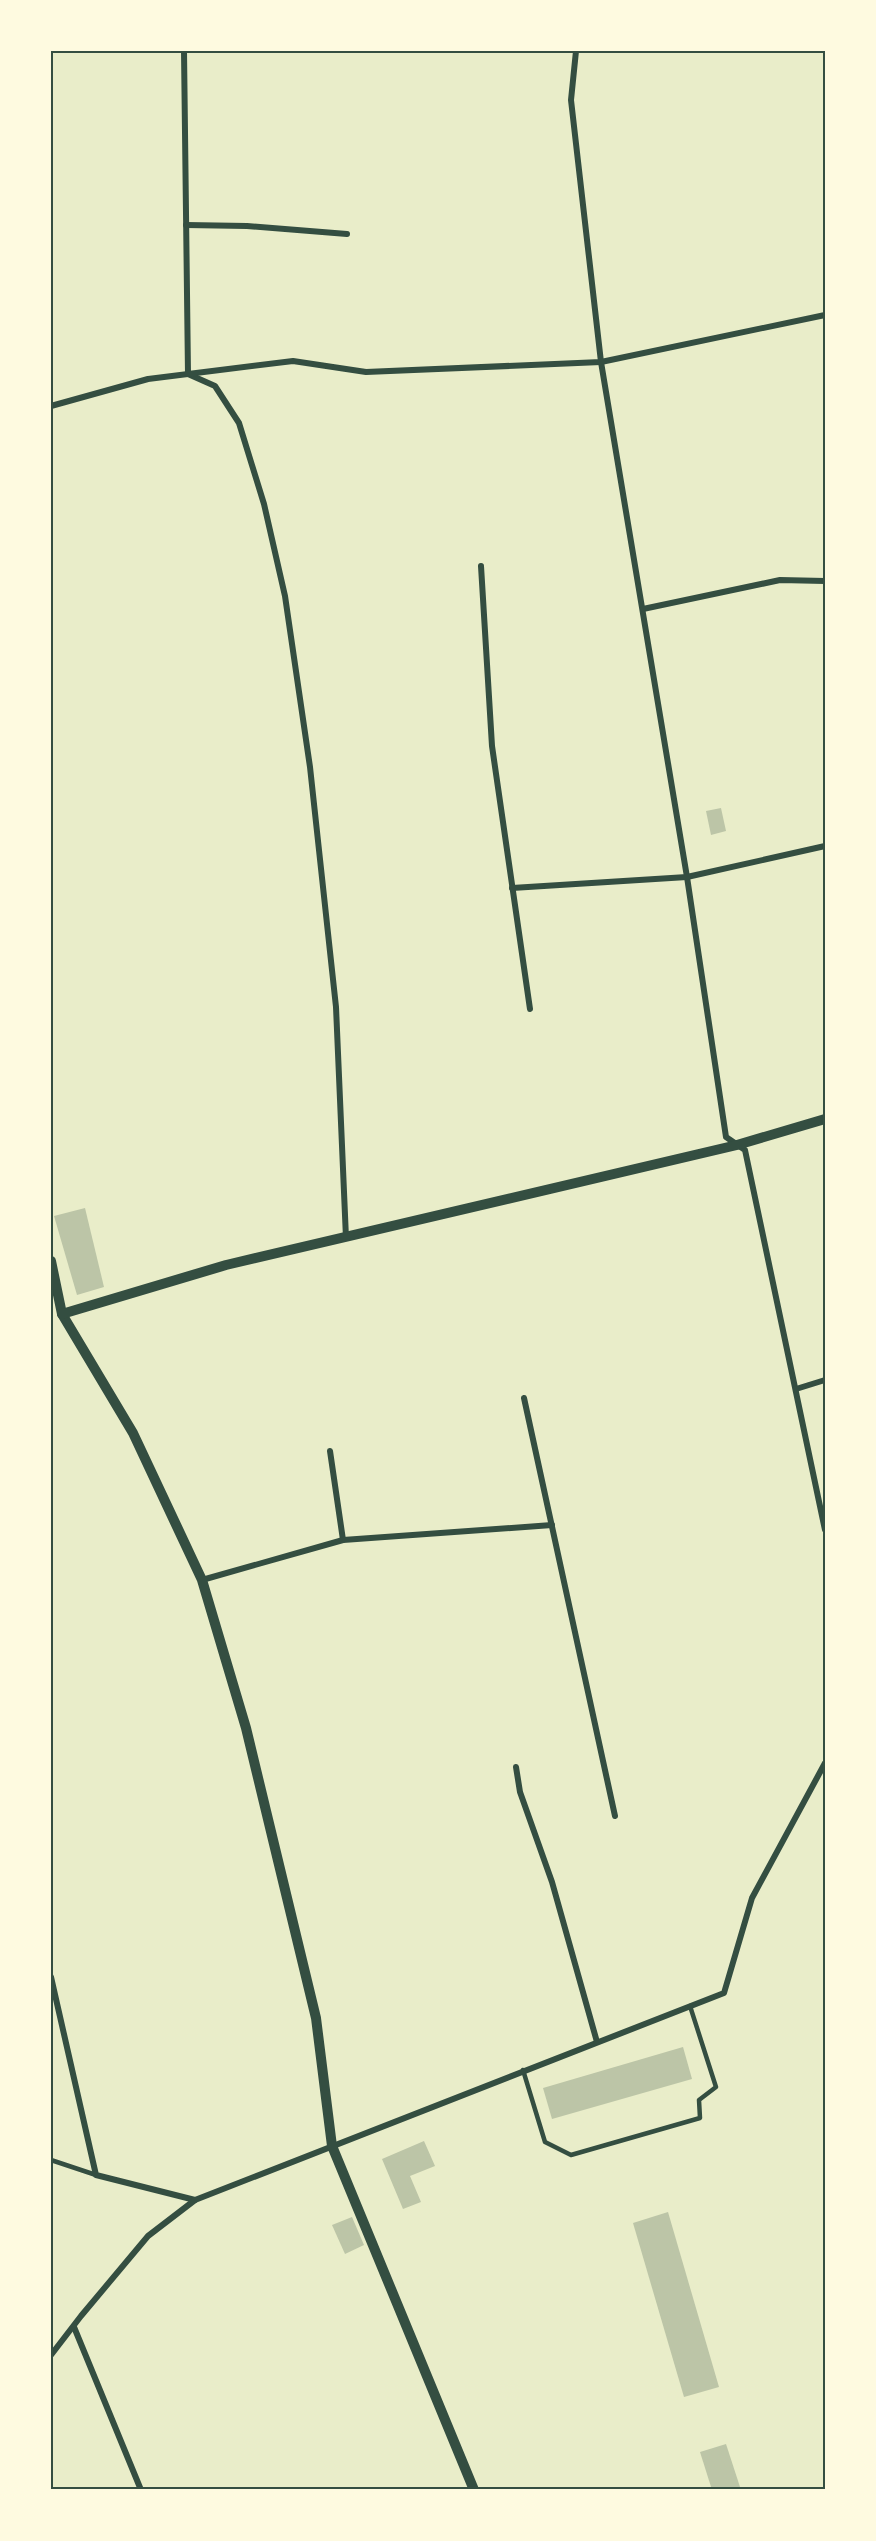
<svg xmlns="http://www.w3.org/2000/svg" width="876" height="2541" font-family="Arial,sans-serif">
<rect width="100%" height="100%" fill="#e9edc9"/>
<!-- building -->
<g fill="#bcc5a7">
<polygon points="721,808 726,831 711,835 706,811"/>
<polygon points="85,1208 104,1287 77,1295 54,1216"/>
<polygon points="683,2047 692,2079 552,2119 543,2088"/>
<polygon points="424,2141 435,2166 410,2176 421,2202 403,2209 382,2159"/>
<polygon points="668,2212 719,2387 684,2397 633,2223"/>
<polygon points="352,2217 364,2245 345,2254 332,2225"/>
<polygon points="726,2444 741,2490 712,2490 700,2452"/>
</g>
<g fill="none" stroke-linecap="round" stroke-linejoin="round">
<!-- service -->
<g stroke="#344e41" stroke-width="4.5">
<polyline points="523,2070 545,2142 571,2155 700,2118 699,2100 716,2087 690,2006"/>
<polyline points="51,2160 96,2175"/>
</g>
<!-- minor -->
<g stroke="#344e41" stroke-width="6">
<polyline points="184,51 188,374 215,386 239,423 264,504 285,596 310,767 336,1007 346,1238"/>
<polyline points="576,51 571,100 601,362 687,877 726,1137 745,1150 825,1530"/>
<polyline points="186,225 247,226 347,234"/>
<polyline points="51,406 148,379 293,361 366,372 601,362 825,315"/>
<polyline points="481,566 492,746 530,1009"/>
<polyline points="643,609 780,580 825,581"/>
<polyline points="512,888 687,877 825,846"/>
<polyline points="796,1389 825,1380"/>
<polyline points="524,1398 615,1816"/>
<polyline points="330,1451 343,1540"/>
<polyline points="202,1580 343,1540 552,1525"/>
<polyline points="516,1767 520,1792 552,1882 597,2042"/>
<polyline points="51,1977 96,2175 195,2200"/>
<polyline points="74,2327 141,2490"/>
<polyline points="51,2355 81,2316 148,2236 195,2200 724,1993 752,1898 825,1763"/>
</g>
<!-- tertiary -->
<g stroke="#344e41" stroke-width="10">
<polyline points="51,1261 62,1314 133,1433 202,1580 246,1728 316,2018 332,2146 474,2490"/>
<polyline points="62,1314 226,1265 737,1145 825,1119"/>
</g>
</g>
<!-- border -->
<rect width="876" height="2541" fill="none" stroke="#fefae0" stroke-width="105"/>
<rect x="52" y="52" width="772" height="2436" fill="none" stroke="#344e41" stroke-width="2"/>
</svg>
